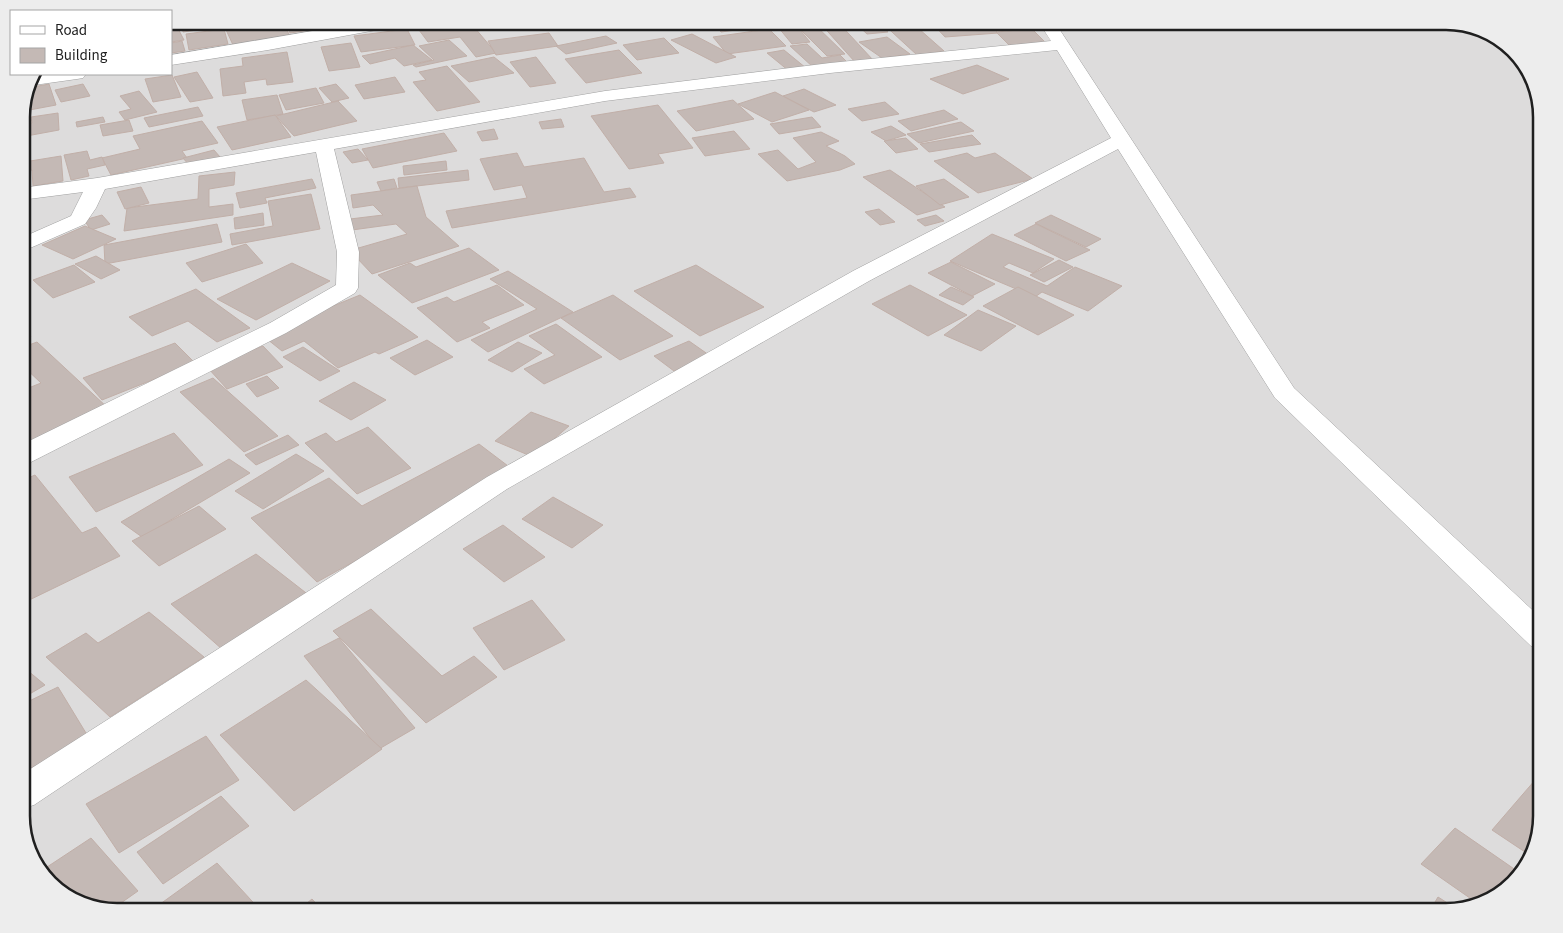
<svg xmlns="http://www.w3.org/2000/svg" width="1563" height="933" font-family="'Source Sans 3',sans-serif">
<rect width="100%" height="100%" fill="#f0eae6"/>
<!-- residential -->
<polygon fill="#dddcdc" points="171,21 1446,21 1494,34 1529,69 1542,111 1542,816 1529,864 1493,899 1446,912 117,912 69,899 34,864 21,822 21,111 38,74 171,74"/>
<!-- building -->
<g fill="#c4b9b5" stroke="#c1afa8">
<polygon points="171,21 174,21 184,40 171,42"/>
<polygon points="181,21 217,21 218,27 183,32"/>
<polygon points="222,21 282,21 290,36 233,45"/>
<polygon points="285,21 342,21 344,25 290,33"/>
<polygon points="447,21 469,21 496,53 476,57 460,37 428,42 416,26"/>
<polygon points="711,21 778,21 781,24 721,32"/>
<polygon points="837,21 873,60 855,62 820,23"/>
<polygon points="853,21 876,21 888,32 867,34"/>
<polygon points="880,21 910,21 944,51 917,55"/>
<polygon points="930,21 986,21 998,33 945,37"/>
<polygon points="989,21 1036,21 1041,25 999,30"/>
<polygon points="812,22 845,54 827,56 795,24"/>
<polygon points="796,25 810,42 792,44 778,27"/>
<polygon points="224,29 228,44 189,50 186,34"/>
<polygon points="407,29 415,45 361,52 354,36"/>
<polygon points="769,29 786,46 727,54 713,37"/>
<polygon points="1032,29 1046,43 1010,46 996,32"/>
<polygon points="549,33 558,46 496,55 488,41"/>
<polygon points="692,34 736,57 716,63 671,40"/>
<polygon points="606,36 617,43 566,54 556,46"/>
<polygon points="887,37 910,54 882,58 859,42"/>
<polygon points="664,38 679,53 637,60 623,45"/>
<polygon points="449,40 467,56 416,67 413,65 434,60 419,46"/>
<polygon points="182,41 185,51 171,53 171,43"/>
<polygon points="351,43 360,67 329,71 321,47"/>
<polygon points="807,44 822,58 840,55 848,63 814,68 790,46"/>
<polygon points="413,45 432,60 404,66 395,58 370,64 362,56"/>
<polygon points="619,50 642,73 586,83 565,59"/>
<polygon points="784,50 806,68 789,71 767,53"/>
<polygon points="287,52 293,82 267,85 266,79 244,82 246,93 223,96 220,69 243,66 242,58"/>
<polygon points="494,57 514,73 469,82 451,66"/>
<polygon points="536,57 556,83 530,87 510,62"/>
<polygon points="977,65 1009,79 963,94 930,79"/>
<polygon points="447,66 480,102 437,111 413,82 426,80 419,72"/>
<polygon points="197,72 213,98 190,102 174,77"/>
<polygon points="172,75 181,97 153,102 145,79"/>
<polygon points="395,77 405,92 364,99 355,85"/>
<polygon points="49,84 56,105 24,111 23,107 33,87"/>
<polygon points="83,84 90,96 61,102 55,90"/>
<polygon points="336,84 349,98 332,102 319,88"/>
<polygon points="316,88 324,103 286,110 279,95"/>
<polygon points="804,89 836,105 814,112 783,96"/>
<polygon points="139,91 157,112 125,120 119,112 131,109 120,96"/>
<polygon points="775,92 809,110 772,122 738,104"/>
<polygon points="277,95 283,114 247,120 242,100"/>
<polygon points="733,100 754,119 696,131 677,111"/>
<polygon points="338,101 357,121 294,136 276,116"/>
<polygon points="885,102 899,114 862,121 848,109"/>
<polygon points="658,105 693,148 658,154 664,163 629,169 591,116"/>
<polygon points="198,107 203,116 149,127 144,118"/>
<polygon points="944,110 958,119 911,131 898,121"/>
<polygon points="58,113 59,130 21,137 21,125 32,123 31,117"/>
<polygon points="275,115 291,137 232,150 217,127"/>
<polygon points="103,117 105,122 77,127 76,122"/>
<polygon points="812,117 821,127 779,134 770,124"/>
<polygon points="561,119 564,127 542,129 539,122"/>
<polygon points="129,120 133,131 103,136 100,125"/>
<polygon points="202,121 218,143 182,151 187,158 111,175 102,158 140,149 133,136"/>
<polygon points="961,122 974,131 919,143 907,134"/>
<polygon points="891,126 906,135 886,141 871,132"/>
<polygon points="494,129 498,139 482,141 477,132"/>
<polygon points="734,131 750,149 705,156 692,138"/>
<polygon points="821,132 839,141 826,146 845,156 855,164 840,170 787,181 758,154 778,150 798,169 816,162 793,138"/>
<polygon points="444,133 457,151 373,168 362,149"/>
<polygon points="972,135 981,144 929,152 920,144"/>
<polygon points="906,138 918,149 896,153 884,141"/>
<polygon points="358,149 368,160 352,163 343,152"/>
<polygon points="21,150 25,150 29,160 21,162"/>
<polygon points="214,150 220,157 189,165 183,158"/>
<polygon points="87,151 90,160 102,157 105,165 87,169 89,176 71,180 64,155"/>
<polygon points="517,153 524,167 584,158 604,192 630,188 636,197 452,228 446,211 527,198 522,185 494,190 480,159"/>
<polygon points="967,153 975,158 995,153 1033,179 978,193 934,161"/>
<polygon points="61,156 63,181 33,186 32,170 24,171 24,162"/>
<polygon points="446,161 447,170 404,175 403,166"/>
<polygon points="468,170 469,180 399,188 398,178"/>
<polygon points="890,170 945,207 917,215 863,177"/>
<polygon points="235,172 234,185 209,189 209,207 233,204 233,215 124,231 127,208 198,199 199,176"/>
<polygon points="312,179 316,188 265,198 267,203 240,208 236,193"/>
<polygon points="394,179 397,188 381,191 377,182"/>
<polygon points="944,179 969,197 940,205 916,186"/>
<polygon points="417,186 426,217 459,246 372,274 356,257 355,249 407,234 396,224 352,230 350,219 383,215 373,205 353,208 351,195"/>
<polygon points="141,187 149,203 125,209 117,192"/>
<polygon points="311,194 320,229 232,245 230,234 273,226 268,201"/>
<polygon points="879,209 895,222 880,225 865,212"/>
<polygon points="263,213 264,225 235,229 234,218"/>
<polygon points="102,215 110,224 91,230 84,220"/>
<polygon points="936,215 944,221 925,226 917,220"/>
<polygon points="1051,215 1101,239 1086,247 1035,223"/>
<polygon points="217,224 222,242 105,264 104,245"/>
<polygon points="1036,224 1090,250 1066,261 1014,235"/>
<polygon points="85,226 116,239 73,259 42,245"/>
<polygon points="992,234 1054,259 1033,273 1009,263 1003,267 1047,286 1075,267 1122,286 1088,311 1042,292 1035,297 950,261"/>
<polygon points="246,244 263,263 202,282 186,263"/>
<polygon points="469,248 499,270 412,303 378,275 410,263 416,267"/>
<polygon points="96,256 120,270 101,279 75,264"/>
<polygon points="1059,260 1073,267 1044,282 1030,275"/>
<polygon points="951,262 995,284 972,296 928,273"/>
<polygon points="292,263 330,281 256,320 217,299"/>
<polygon points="74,265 95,282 53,298 33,280"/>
<polygon points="696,265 764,307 700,336 634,291"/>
<polygon points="508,271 573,312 488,352 471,340 537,309 490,279"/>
<polygon points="497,285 524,305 482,322 490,328 457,342 417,308 447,297 454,302"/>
<polygon points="910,285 967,315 928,336 872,304"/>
<polygon points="951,287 974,297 963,305 939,295"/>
<polygon points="1018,287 1074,315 1038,335 983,306"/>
<polygon points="196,289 250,328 217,342 188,321 152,336 129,317"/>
<polygon points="360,295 418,337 379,354 375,352 338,368 304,341 282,351 262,335"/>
<polygon points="613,295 673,336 620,360 561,318"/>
<polygon points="978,310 1016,326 981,351 944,335"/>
<polygon points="556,324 602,357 544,384 524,369 555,355 529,336"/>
<polygon points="21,326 22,326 31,337 21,340"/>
<polygon points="427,340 453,357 415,375 390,358"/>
<polygon points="689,341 709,355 674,371 654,356"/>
<polygon points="37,342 108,408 21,446 21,391 41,383 21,364 21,348"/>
<polygon points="518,342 542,353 512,372 488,360"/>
<polygon points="175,343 195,363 102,400 83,378"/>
<polygon points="263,346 283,367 227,389 208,368"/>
<polygon points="303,347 340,371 320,381 283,357"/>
<polygon points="267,376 279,388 257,397 246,384"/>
<polygon points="213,378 278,436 244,452 180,392"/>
<polygon points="354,382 386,400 351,420 319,401"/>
<polygon points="531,412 569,426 533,457 495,441"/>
<polygon points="368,427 411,468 357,494 305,443 326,433 336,442"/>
<polygon points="174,433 203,465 96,512 69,477"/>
<polygon points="288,435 299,445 256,465 245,455"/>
<polygon points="479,444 516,472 317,582 251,518 329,478 362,506"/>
<polygon points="296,454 324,471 263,509 235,491"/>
<polygon points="229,459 250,473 142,537 121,522"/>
<polygon points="35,475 82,533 96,527 120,556 21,604 21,481"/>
<polygon points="553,497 603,525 572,548 522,519"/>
<polygon points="199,506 226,529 159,566 132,541"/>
<polygon points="503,525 545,557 504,582 463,549"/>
<polygon points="256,554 310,596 223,650 171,604"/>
<polygon points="532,600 565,640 504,670 473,628"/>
<polygon points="371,609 442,676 474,656 497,677 426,723 333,631"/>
<polygon points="149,612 204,657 110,717 46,657 86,633 98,643"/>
<polygon points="339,638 415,728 379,749 304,656"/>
<polygon points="21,665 45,685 21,699"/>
<polygon points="306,680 382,749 294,811 220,735"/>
<polygon points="58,687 89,738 21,773 21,705"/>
<polygon points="206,736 239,780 119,853 86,804"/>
<polygon points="1542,772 1542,816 1531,856 1492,830"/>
<polygon points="221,796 249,826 163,884 137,852"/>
<polygon points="1455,828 1520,873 1493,899 1477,903 1421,864"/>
<polygon points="91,838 138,891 111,910 69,899 41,871"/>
<polygon points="217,863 262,912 161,912 156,907"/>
<polygon points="1438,897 1457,909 1446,912 1429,912"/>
<polygon points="312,899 324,912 296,912"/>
</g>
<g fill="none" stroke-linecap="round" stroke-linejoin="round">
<!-- minor casing -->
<g stroke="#a0a0a0" stroke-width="1">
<g id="minor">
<polygon points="371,21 406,21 404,24 398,26 268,50 171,65 171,55"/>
<polygon points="1038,21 1054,21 1294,388 1542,619 1542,650 1531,646 1275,398 1118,149 869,281 507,489 34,805 21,809 21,775 487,477 853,271 1111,138 1057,50 830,73 605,101 334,149 359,252 358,288 355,293 286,333 31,462 21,464 21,445 270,323 336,285 337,252 316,152 105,189 96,208 85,224 21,252 21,238 71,216 83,192 21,200 21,188 97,178 605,91 830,63 1051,41"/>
<polygon points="86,74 83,78 77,79 34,85 38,75"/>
</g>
</g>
<!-- minor -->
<use href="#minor" fill="#fff" fill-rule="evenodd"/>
</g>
<!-- crop -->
<path d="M0 0H1563V933H0ZM117 30H1446A87 87 0 0 1 1533 117V816A87 87 0 0 1 1446 903H117A87 87 0 0 1 30 816V117A87 87 0 0 1 117 30Z" fill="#ededed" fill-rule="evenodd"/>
<path fill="none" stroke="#1f1f1f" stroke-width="2.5" d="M117 30H1446A87 87 0 0 1 1533 117V816A87 87 0 0 1 1446 903H117A87 87 0 0 1 30 816V117A87 87 0 0 1 117 30Z"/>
<!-- legend -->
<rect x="10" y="10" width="162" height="65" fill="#ffffff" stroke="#a5a5a5"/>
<rect x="20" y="26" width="25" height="8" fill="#ffffff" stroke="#a5a5a5"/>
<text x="55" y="35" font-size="15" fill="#1f1f1f">Road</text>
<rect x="20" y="48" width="25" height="15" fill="#c4b9b5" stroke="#a5a5a5"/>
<text x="55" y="60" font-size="15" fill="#1f1f1f">Building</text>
</svg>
